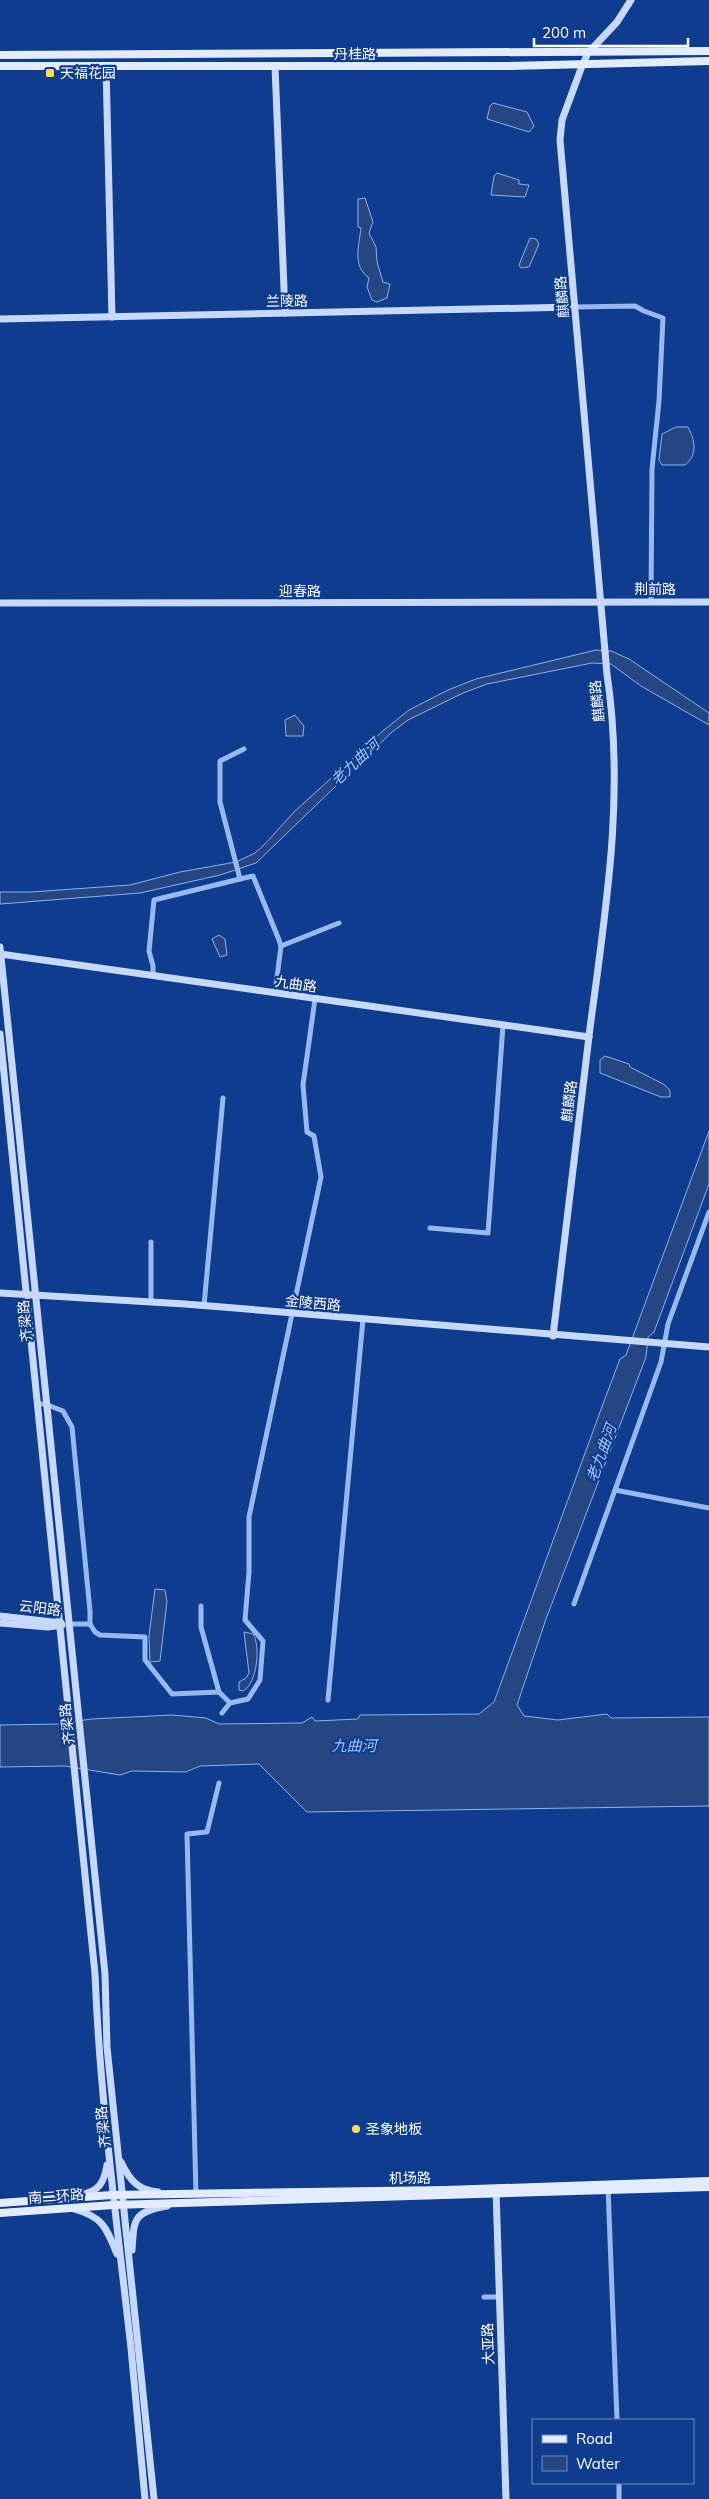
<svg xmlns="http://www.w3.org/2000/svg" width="709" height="2499" font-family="Mulish,'Noto Sans SC',sans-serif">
<rect width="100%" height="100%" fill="#103c8d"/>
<!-- water -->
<g fill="#254682" stroke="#88b2f6">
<polygon points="493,103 527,112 534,126 529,132 487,119 490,106"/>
<polygon points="497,173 519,180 519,184 529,185 525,197 491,195 494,176"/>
<path d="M 365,198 L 373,222 L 369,233 L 376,247 L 377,262 L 383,282 L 390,284 L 387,298 L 377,302 L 372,300 L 367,287 L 369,278 C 352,266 359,246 361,228 L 358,227 L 358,199 Z"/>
<polygon points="530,238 536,239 539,244 529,267 521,268 519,265"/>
<path d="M 676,427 L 688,427 C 695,440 698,455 685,465 L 662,465 L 659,460 L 662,434 Z"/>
<polygon points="596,650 611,651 629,659 709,713 709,725 641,686 611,664 592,663 487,684 463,693 408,720 392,732 256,863 220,875 140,893 0,904 0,892 31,892 130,885 180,872 236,862 255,853 264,845 294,812 384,730 409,710 448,690 476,679"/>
<polygon points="295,715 304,726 303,736 286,736 285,720"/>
<polygon points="219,935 225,939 227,955 220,957 212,939"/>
<polygon points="605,1056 629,1064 630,1067 665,1085 670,1091 670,1097 661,1097 600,1073 600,1060"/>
<polygon points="709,1131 709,1184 654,1332 648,1337 646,1357 546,1619 517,1705 524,1716 558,1720 607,1714 611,1718 709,1717 709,1806 307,1812 259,1764 200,1766 186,1772 132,1771 120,1775 65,1766 0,1767 0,1725 59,1724 91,1719 172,1715 206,1718 219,1724 302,1723 312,1717 315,1721 358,1719 360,1715 479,1714 494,1702 603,1404 620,1359 626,1355"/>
<polygon points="155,1589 165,1590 167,1601 160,1661 150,1662 149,1636"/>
<path d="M 244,1632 L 253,1634 C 261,1646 257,1684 243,1691 L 239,1690 L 239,1682 L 246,1678 L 249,1673 Z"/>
</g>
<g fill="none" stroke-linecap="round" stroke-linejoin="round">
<!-- street -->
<g stroke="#97b9f2" stroke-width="5">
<polyline points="575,307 635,306 644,311 663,318 659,401 652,469 651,599"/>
<polyline points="244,749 220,761 220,802 240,879 253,876 279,940 281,946 275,993"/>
<polyline points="281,946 339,923"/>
<polyline points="153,976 153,966 149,951 154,900 240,879"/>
<polyline points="430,1228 488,1233 503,1025"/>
<polyline points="151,1242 151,1302"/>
<polyline points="204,1306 223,1098"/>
<polyline points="37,1404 45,1404 63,1411 72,1427 90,1611 90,1624 68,1624"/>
<polyline points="615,1490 709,1508"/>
<polyline points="574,1604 661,1362 668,1324 709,1212"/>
<polyline points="90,1624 95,1632 100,1635 145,1637 145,1660 172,1694 219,1692 201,1627 201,1606"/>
<polyline points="219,1692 230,1703"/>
<polyline points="328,1700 363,1319"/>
<polyline points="222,1713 230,1703 248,1699 260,1680 263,1641 245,1620 249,1572 249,1517 321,1177 314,1136 307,1132 303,1085 315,999"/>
<polyline points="608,2187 617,2420"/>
<polyline points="196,2195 187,1834 207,1832 219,1783"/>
<polyline points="484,2297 499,2297"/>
<polyline points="619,2483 619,2499"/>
</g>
<!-- secondary -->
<g stroke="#c6d9fc" stroke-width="7">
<polyline points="106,66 112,317"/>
<polyline points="275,66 285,313"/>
<polyline points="0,319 575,307"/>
<polyline points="0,603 709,602"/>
<polyline points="0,947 105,1974 107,2047 154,2499"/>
<polyline points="0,954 589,1037"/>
<path d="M 0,1034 L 95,1974 C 100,2100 117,2223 131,2348 C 136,2398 140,2449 145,2499"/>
<polyline points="0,1293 185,1304 709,1347"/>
<path d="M 553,1336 C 565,1233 577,1130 590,1028 C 606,908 625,794 607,674 L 560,140 L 562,120 L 582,66 L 588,53 L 617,22 L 631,0"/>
<polyline points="0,1616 61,1623"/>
<polyline points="0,1623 48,1627 62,1625"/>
<path d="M 121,2162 C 130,2181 138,2190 158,2192"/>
<polyline points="496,2190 506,2499"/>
<path d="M 81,2195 C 99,2191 104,2183 107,2165"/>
<path d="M 74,2209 C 103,2217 106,2227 117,2254"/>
<path d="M 132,2250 C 134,2219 133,2212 167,2206"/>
</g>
<!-- primary -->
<g stroke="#e3ebff" stroke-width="8">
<polyline points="0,55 709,51"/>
<polyline points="0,66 509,66 709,61"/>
<polyline points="0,2203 112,2195 446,2190 709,2181"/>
<polyline points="0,2213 113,2205 709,2187"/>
</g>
</g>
<!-- markers -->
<g fill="#ffdd59" stroke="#103c8d" stroke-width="2">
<rect x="45" y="68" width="10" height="10" rx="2.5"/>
<circle cx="356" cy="2129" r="5"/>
</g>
<g text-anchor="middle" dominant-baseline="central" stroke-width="4.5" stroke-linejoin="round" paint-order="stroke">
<!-- street labels -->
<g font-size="14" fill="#fff" stroke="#103c8d">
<text x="355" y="54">丹桂路</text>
<text transform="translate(562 297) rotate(-95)">麒麟路</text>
<text transform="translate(287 301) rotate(-1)">兰陵路</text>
<text x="655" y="589">荆前路</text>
<text x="300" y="591">迎春路</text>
<text transform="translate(597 701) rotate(-96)">麒麟路</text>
<text transform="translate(296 984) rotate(8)">九曲路</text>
<text transform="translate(569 1101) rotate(-83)">麒麟路</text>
<text transform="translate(313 1303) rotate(5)">金陵西路</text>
<text transform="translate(25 1321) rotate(-95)">齐梁路</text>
<text transform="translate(40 1608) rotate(7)">云阳路</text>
<text transform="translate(67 1724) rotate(-96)">齐梁路</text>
<text transform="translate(103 2127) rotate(-96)">齐梁路</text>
<text transform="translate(410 2178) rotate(-1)">机场路</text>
<text transform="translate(56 2196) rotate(-4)">南二环路</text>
<text transform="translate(488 2344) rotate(-92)">大亚路</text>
</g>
<!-- poi labels -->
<g font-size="14" fill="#fff" stroke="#103c8d" text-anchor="start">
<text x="60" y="73">天福花园</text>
<text x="366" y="2129">圣象地板</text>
</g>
<!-- water labels -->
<g font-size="15" font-style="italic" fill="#a3c3fa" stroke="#103c8d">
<text transform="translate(355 762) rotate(-43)">老九曲河</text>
<text transform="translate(601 1453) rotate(-70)">老九曲河</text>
<text x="354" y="1745">九曲河</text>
</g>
</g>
<!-- legend -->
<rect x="532" y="2419" width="162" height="65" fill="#103c8d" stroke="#708abb"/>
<rect x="542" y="2435" width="25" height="8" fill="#e3ebff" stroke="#708abb"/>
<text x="576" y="2444" font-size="15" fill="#ffffff">Road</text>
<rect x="542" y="2456" width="25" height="15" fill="#254682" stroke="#708abb"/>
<text x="576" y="2469" font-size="15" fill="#ffffff">Water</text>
<!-- scale -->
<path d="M534 38v8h154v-8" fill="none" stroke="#ffffff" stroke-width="2.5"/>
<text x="542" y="38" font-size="15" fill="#ffffff" stroke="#103c8d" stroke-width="4" paint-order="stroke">200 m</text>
</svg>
